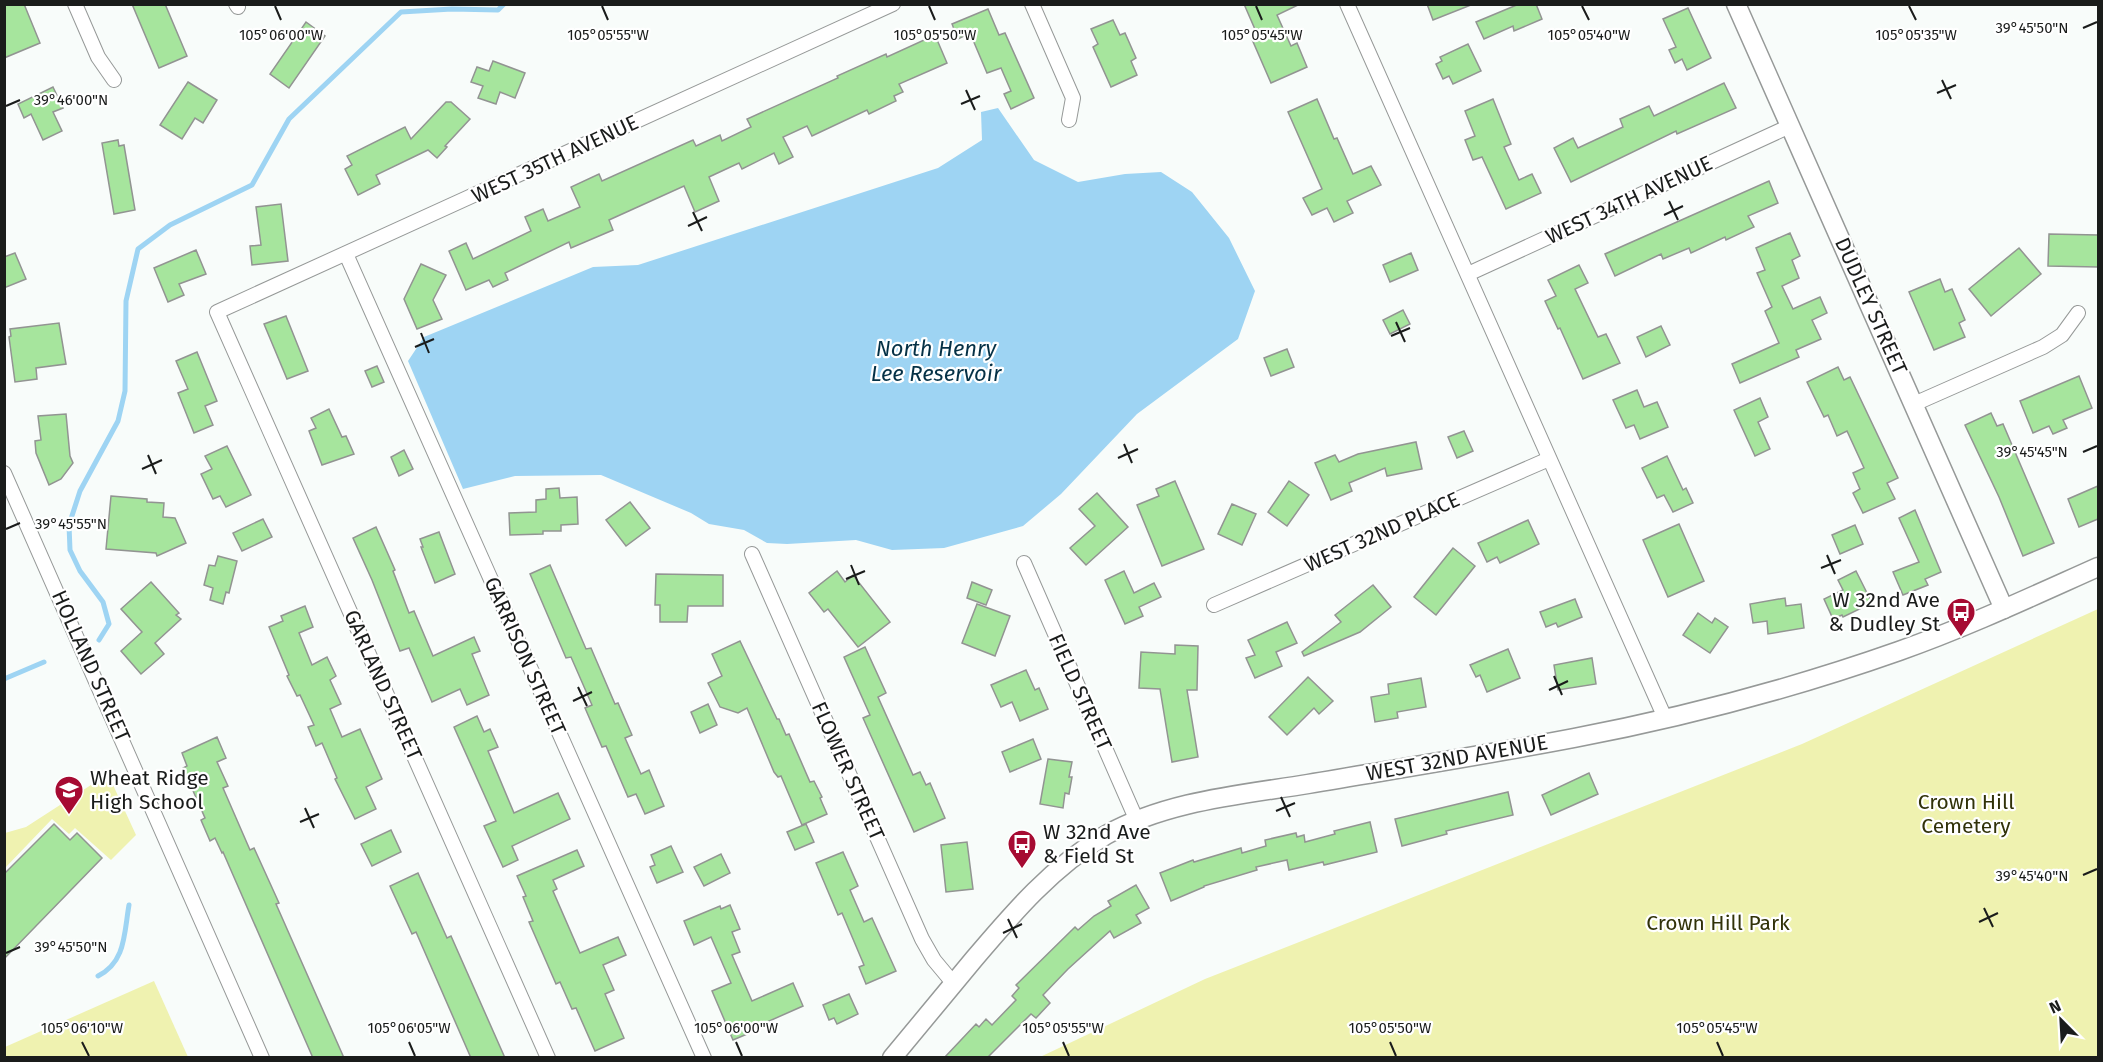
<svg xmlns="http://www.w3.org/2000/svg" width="2103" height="1062" font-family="'Fira Sans',sans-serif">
<rect width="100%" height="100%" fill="#f8fcfa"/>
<!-- green -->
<g fill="#eff2b0">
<polygon points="2098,609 2098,1057 1040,1057 1205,979 1802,744"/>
<polygon points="108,774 136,835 111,860 75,828 69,834 52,819 5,868 5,833 26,827"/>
<polygon points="154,981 188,1057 5,1057 5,1047"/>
</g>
<!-- water -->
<polygon fill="#9ed4f3" points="998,108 1034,160 1078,182 1125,174 1161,172 1192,192 1229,238 1255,291 1238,339 1137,414 1061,494 1023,526 944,548 892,550 856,540 787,544 767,543 744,530 709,524 691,513 601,475 515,476 463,489 408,361 424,337 593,267 638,265 938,168 982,140 981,112"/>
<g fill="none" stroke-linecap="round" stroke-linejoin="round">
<!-- stream -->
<g stroke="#9ed4f3" stroke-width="5">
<polyline points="99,640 109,624 103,602 80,571 70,550 69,525 80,491 118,421 125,391 126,301 138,249 170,225 252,185 289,119 401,12 452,9 498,10 504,4"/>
<polyline points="4,679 44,662"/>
<path d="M 98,976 C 126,962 124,933 129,905"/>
</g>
</g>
<!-- building -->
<g fill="#a6e59d" stroke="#929492" stroke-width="1.5">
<polygon points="4,4 24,4 40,43 4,58"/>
<polygon points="132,4 165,4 187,56 159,68"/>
<polygon points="1244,4 1300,4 1277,15 1291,46 1297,43 1307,67 1271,83 1251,37 1257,34"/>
<polygon points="1427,4 1471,4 1471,5 1433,20"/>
<polygon points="1519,4 1536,4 1542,19 1514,31 1513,26 1484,39 1476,22"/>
<polygon points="1688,8 1711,58 1687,70 1682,59 1675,63 1669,50 1676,47 1663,19"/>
<polygon points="988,9 999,35 1005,33 1034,98 1011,109 1004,94 1011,91 1001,68 987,73 970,33 958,39 952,24"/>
<polygon points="1113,20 1120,35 1125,33 1136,58 1131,61 1137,75 1111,87 1093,47 1098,44 1091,29"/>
<polygon points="306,22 325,36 289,88 270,74"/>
<polygon points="935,35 947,63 899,84 903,92 894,96 896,101 869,114 867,110 812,136 807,126 783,137 793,157 779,164 774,153 742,169 739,163 709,177 719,201 695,212 684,186 609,220 613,230 571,248 569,242 505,273 508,280 493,287 489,280 466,290 449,251 466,243 473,259 531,231 525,217 543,209 548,221 580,207 571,187 599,174 602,181 693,140 696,146 720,135 722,141 751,127 747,119 838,78 837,76 886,54 887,57"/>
<polygon points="1468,44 1481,71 1453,84 1449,76 1443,79 1436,64 1442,61 1440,57"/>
<polygon points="493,61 525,73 515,98 500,92 496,104 478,98 483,86 471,82 477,67 489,71"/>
<polygon points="188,82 217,100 203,123 195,118 182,139 160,125"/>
<polygon points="1724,83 1736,108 1677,134 1676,131 1571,182 1554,148 1573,138 1578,148 1623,127 1620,119 1649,106 1654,116"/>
<polygon points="53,87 63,108 53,112 62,131 43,140 31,114 24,118 18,104"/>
<polygon points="1317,99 1334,139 1337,138 1353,174 1371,166 1381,185 1347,201 1353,213 1334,222 1327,208 1312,215 1303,198 1322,189 1288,112"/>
<polygon points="1493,99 1511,144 1504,147 1519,180 1532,174 1541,193 1506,209 1482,157 1473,160 1465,140 1475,136 1465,111"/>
<polygon points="446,102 451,102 470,119 445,146 447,147 437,158 428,150 376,175 380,184 358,195 345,169 352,165 347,156 405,127 411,139"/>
<polygon points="118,140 119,146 124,145 135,210 114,214 102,143"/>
<polygon points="1769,181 1778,203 1748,216 1754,227 1726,240 1725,237 1691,253 1689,248 1663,259 1661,254 1615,276 1605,254"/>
<polygon points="281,204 288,261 252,265 250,246 261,245 256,207"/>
<polygon points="1790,233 1800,256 1792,260 1799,278 1782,286 1793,309 1820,297 1827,313 1812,320 1821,339 1796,350 1799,357 1740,383 1732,364 1779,343 1765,311 1772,307 1757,273 1765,270 1756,248"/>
<polygon points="2049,234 2098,235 2098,267 2048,266"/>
<polygon points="2019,248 2041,274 1991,316 1969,289"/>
<polygon points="196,250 206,274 179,284 184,295 168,302 154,268"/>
<polygon points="15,253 26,279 4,288 4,257"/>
<polygon points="1411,253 1418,270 1390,282 1383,265"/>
<polygon points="421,264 446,275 433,300 442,319 417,329 404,299"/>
<polygon points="1579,265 1588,283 1575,289 1598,337 1606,334 1620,363 1583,379 1560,328 1558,329 1545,301 1556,296 1548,280"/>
<polygon points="1940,279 1945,292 1952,289 1965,320 1959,323 1965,337 1934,350 1909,292"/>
<polygon points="1403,310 1410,324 1390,334 1383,320"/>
<polygon points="286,316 308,371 287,379 264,324"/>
<polygon points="59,323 66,364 36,368 37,379 15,382 9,337 11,336 10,329"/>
<polygon points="1661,326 1670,345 1646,357 1637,337"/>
<polygon points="1287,349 1294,367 1271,376 1264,358"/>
<polygon points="197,352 217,401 205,406 213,425 194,433 178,393 188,389 176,361"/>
<polygon points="377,366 384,382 372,387 365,371"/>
<polygon points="1838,367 1844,380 1850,377 1898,478 1887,483 1895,499 1863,513 1853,493 1860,489 1853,473 1864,468 1847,431 1837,436 1828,415 1824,417 1807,382"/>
<polygon points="2079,376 2092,408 2063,420 2067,428 2053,434 2049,426 2033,433 2020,401"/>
<polygon points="1637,390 1644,407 1657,402 1668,427 1640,439 1634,425 1626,428 1613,400"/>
<polygon points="1760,398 1768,417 1758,422 1770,449 1755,456 1734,410"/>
<polygon points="329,409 342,437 346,436 354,454 322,465 309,431 316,428 311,418"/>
<polygon points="1991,413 1997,426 2003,424 2054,543 2023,556 1999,497 1965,425"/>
<polygon points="66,414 70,456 73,463 61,479 49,485 36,453 35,441 41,440 38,416"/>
<polygon points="1464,431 1473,451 1457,458 1448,437"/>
<polygon points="1416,442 1422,469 1387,476 1385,468 1349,483 1352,491 1331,500 1315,463 1335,455 1339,462 1358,454"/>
<polygon points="227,446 251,495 226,507 220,496 213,499 201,474 212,469 205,456"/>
<polygon points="404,450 413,469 399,476 391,457"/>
<polygon points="1667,456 1683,490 1686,488 1693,503 1673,512 1664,495 1657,498 1642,468"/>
<polygon points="1175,481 1204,549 1162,566 1137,505 1159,496 1156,489"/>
<polygon points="1289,481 1309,495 1287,526 1268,512"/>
<polygon points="2098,486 2098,519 2079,527 2068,499"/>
<polygon points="559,488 560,498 577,497 578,524 561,525 561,531 543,531 543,534 510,535 509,513 536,512 536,500 546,499 546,489"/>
<polygon points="1097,493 1128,527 1086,565 1070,548 1095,526 1079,509"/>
<polygon points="111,496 147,499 147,502 164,503 163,517 175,518 186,543 157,556 156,553 106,549"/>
<polygon points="630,502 650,528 626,546 606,520"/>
<polygon points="1232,504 1256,514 1242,545 1218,534"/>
<polygon points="1915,510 1941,572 1925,579 1928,585 1903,595 1893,572 1919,562 1899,518"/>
<polygon points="263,519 272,537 242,551 233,533"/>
<polygon points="1528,520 1539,544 1500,563 1497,557 1487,562 1478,543"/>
<polygon points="1679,524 1704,581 1668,597 1643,540"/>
<polygon points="1855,525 1863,544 1840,554 1832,535"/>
<polygon points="376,527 395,570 393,571 409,613 414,611 433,656 474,637 480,651 472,654 489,695 467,705 460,689 432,702 409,648 400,651 372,580 353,538"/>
<polygon points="439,532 455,574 435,583 421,547 423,547 420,539"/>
<polygon points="1453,548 1475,566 1436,615 1414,597"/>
<polygon points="218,556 237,561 229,593 226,592 223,604 210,600 213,588 204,585 209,565 215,566"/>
<polygon points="550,565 586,649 591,648 615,704 618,703 632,735 625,738 641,774 649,770 664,806 645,814 636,794 628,797 606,746 602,747 585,708 592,705 571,657 566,658 530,574"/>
<polygon points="837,571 845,582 853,575 890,622 858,647 828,609 824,612 809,593"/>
<polygon points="1124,571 1134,593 1154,583 1161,597 1139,607 1143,616 1125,624 1105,580"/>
<polygon points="1856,571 1872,603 1843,617 1842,615 1833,619 1824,599 1843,590 1838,580"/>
<polygon points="656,574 723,575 723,606 688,606 687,622 660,622 660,605 655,605"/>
<polygon points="151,582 179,613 176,615 181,619 155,643 164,654 141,674 121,651 142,632 121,609"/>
<polygon points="972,582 992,590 986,605 967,598"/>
<polygon points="1373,585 1391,607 1360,632 1304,656 1302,652 1341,622 1335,615"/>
<polygon points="1785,598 1786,606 1801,604 1804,628 1768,634 1767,621 1753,623 1750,604"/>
<polygon points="1575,599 1582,617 1558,627 1556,623 1546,627 1540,612"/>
<polygon points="977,604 1010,616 995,656 962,643"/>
<polygon points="305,606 313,627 299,633 312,665 327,657 336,676 330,680 341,704 330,709 342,737 360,729 382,779 366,787 376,809 355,819 335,779 337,778 322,743 316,746 308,727 314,725 300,695 297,696 287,676 289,675 269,627 283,621 281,616"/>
<polygon points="1698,613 1712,623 1715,618 1728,627 1710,653 1683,635"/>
<polygon points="1287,622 1297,643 1276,652 1282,666 1255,678 1246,658 1255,655 1248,640"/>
<polygon points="740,641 777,719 779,719 786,735 789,734 810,782 814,781 822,797 820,798 827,814 802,825 781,776 778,777 774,772 747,708 738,713 720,707 708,683 722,676 712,654"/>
<polygon points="1175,645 1198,646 1197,690 1187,690 1198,757 1172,762 1160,689 1139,688 1141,652 1175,654"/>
<polygon points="865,647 886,693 878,697 913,775 920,772 926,785 930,783 945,818 914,832 863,718 870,715 844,657"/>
<polygon points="1508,649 1520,678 1487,692 1480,675 1476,677 1470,665"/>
<polygon points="1592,658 1596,684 1558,690 1554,665"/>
<polygon points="1026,670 1035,690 1039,688 1048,709 1020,721 1012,702 1001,707 991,685"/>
<polygon points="1308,677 1333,701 1319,714 1314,708 1287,735 1269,717"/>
<polygon points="1421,678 1426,707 1397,712 1398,718 1375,722 1371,697 1389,694 1388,684"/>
<polygon points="708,704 717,725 700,733 691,712"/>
<polygon points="477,716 484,732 490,729 498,747 488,751 514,813 558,793 570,819 512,846 518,860 503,867 484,826 496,821 454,727"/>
<polygon points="217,737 226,758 217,762 228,786 223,788 250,850 254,848 279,903 276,904 344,1058 313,1058 223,852 222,853 215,838 210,841 201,820 205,818 183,768 187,766 182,753"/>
<polygon points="1033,739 1041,759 1010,772 1002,752"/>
<polygon points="1048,759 1072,762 1069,777 1072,777 1069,794 1065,793 1063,808 1040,804"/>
<polygon points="1589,773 1598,794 1551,815 1542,795"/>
<polygon points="1508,792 1513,815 1446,831 1447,834 1402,846 1395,819"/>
<polygon points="1370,822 1377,852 1324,865 1323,862 1289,870 1287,860 1256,867 1257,870 1204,886 1204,887 1171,901 1160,873 1193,860 1194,862 1241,848 1242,853 1266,846 1265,840 1296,833 1297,837 1304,835 1305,842 1335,834 1334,831"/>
<polygon points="54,824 70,840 77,833 102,858 4,959 4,874"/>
<polygon points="806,824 814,842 795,850 787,832"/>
<polygon points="391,830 401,852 372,866 361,844"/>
<polygon points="967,842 973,889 946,892 941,845"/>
<polygon points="671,846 683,872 657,883 650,867 655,865 651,855"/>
<polygon points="577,850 584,866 553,880 557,889 553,891 580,953 618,937 626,955 603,965 614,990 605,994 624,1038 595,1051 576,1008 572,1009 560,982 556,984 546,961 529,922 533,921 523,897 526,896 517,876"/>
<polygon points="843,852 858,886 850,890 864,922 872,918 896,971 866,984 859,967 864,965 842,913 838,915 816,863"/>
<polygon points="721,854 730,873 704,886 694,867"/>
<polygon points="418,873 447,938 451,936 505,1058 471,1058 416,932 412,934 390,886"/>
<polygon points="1136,885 1149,908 1136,915 1141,923 1114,938 1110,931 1068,969 1043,995 1050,1003 1036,1018 1031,1014 987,1058 944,1058 976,1024 979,1027 986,1019 992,1025 1016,1000 1012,996 1019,988 1016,985 1075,927 1078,930 1094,916 1111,906 1108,901"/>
<polygon points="730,905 740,929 732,932 740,952 732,955 752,1001 793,983 803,1006 767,1022 768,1023 764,1027 733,1040 712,991 731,983 711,937 694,945 684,921 720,906 721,909"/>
<polygon points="849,994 858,1014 837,1024 834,1018 829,1020 823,1005"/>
</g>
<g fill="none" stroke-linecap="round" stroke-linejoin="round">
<!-- street casing -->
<g stroke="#969998" stroke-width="16">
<g id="street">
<polyline points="75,4 98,57 114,80"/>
<polyline points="236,4 238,7"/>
<polyline points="1032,4 1073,98 1069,120"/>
<polyline points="1347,4 1665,718"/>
<polyline points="346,254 704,1058"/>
<polyline points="1468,274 1790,126"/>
<polyline points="1914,404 2043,347 2062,335 2078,313"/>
<polyline points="4,473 262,1058"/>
<polyline points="752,554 922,939 934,960 954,984"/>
<polyline points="1024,563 1137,821"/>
<polyline points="1214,605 1549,459"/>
<polyline points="548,1058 217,312 893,4"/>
</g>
</g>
<!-- secondary casing -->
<g stroke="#969998" stroke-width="21">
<g id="secondary">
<polyline points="1736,4 2004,609"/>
<path d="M 892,1058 C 919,1025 947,992 974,959 C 1013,913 1053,866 1106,835 C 1167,801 1240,795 1308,784 C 1396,769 1485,755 1574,738 C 1684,717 1794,688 1899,651 C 1967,627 2033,596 2098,567"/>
</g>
</g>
<!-- street -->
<use href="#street" stroke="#fff" stroke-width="14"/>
<!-- secondary -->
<use href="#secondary" stroke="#fff" stroke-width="18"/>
</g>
<!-- ticks -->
<path fill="none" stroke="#1a1c1b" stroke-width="2" d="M 275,6 L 281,20M 602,6 L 608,20M 929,6 L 935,20M 1256,6 L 1262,20M 1582,6 L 1589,20M 1909,6 L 1916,20M 2083,28 L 2097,22M 1942,80 L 1951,99M 966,90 L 975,110M 1937,93 L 1956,85M 961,104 L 980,96M 6,106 L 20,100M 1669,201 L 1678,220M 693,212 L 702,231M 1664,215 L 1683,206M 688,226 L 707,217M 1396,322 L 1405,342M 421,333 L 429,353M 1391,336 L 1410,328M 415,347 L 434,339M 1124,444 L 1132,463M 2083,452 L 2097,446M 148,455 L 156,474M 1118,458 L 1138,449M 142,469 L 162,460M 6,529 L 20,523M 1827,555 L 1835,574M 851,565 L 859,585M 1821,568 L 1841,560M 846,579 L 865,571M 1554,676 L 1562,695M 578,687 L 587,706M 1549,690 L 1568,681M 573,701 L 592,692M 1281,797 L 1290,817M 305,808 L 314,828M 1276,811 L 1295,803M 300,822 L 319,814M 2083,875 L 2097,869M 1984,908 L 1993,927M 1008,919 L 1017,938M 1979,922 L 1998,913M 1003,933 L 1022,924M 6,953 L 20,947M 82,1042 L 89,1056M 409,1042 L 415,1056M 736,1042 L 742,1056M 1063,1042 L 1069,1056M 1390,1042 L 1396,1056M 1717,1042 L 1723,1056"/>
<!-- icons -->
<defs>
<g id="bus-pin" transform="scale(1.5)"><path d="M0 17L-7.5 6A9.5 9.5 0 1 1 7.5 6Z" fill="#a60b32" stroke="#fff"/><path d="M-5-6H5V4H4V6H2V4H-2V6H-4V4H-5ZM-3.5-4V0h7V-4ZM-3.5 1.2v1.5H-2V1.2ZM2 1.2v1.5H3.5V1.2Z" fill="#fff"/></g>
<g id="school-pin" transform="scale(1.5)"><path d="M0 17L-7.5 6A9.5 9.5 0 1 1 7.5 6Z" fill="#a60b32" stroke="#fff"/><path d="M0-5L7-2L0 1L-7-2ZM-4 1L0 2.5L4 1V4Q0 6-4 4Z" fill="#fff"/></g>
</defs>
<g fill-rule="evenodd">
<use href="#bus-pin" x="1961" y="612"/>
<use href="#school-pin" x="69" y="790"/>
<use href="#bus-pin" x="1022" y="844"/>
</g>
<g text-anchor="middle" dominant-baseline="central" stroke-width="4.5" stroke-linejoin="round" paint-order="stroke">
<!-- street labels -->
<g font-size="21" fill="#1a1c1b" stroke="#fff">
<text transform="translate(555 159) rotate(-25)">WEST 35TH AVENUE</text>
<text transform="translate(1629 200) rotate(-25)">WEST 34TH AVENUE</text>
<text transform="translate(1871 306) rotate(66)">DUDLEY STREET</text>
<text transform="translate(1382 532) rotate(-24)">WEST 32ND PLACE</text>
<text transform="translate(525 656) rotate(66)">GARRISON STREET</text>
<text transform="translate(91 666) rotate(66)">HOLLAND STREET</text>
<text transform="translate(383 685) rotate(66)">GARLAND STREET</text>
<text transform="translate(1080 692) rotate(66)">FIELD STREET</text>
<text transform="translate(1457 758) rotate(-10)">WEST 32ND AVENUE</text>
<text transform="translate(848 771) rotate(66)">FLOWER STREET</text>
</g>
<!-- poi labels -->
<g font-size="21" fill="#1a1c1b" stroke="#fff" text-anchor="start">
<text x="1940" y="600" text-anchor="end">W 32nd Ave<tspan x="1940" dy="24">&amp; Dudley St</tspan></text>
<text x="90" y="778">Wheat Ridge<tspan x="90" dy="24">High School</tspan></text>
<text x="1043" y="832">W 32nd Ave<tspan x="1043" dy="24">&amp; Field St</tspan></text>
</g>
<!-- park labels -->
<g font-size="21" fill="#313209" stroke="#fff">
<text x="1966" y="802">Crown Hill<tspan x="1966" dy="24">Cemetery</tspan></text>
<text x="1718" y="923">Crown Hill Park</text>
</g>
<!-- water labels -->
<g font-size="22" font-style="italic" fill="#053146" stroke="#fff">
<text x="936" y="348">North Henry<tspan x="936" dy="25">Lee Reservoir</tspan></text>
</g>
</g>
<g font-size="15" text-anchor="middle" fill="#1a1c1b" stroke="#fff" stroke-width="4.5" stroke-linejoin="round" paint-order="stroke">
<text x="2032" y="33">39°45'50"N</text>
<text x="1916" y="40">105°05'35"W</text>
<text x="281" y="40">105°06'00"W</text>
<text x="608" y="40">105°05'55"W</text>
<text x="935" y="40">105°05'50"W</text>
<text x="1262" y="40">105°05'45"W</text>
<text x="1589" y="40">105°05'40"W</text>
<text x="71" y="105">39°46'00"N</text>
<text x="2032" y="457">39°45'45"N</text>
<text x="71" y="529">39°45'55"N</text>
<text x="2032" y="881">39°45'40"N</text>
<text x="71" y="952">39°45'50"N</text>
<text x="82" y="1033">105°06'10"W</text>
<text x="409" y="1033">105°06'05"W</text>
<text x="736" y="1033">105°06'00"W</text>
<text x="1063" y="1033">105°05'55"W</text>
<text x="1390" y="1033">105°05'50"W</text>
<text x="1717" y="1033">105°05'45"W</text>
</g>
<!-- border -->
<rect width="2103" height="1062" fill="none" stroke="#1a1c1b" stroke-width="12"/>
<!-- north arrow -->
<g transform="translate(2061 1020) rotate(336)" stroke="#ffffff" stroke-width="4.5" paint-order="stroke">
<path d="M0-4.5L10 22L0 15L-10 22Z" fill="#1a1c1b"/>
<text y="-9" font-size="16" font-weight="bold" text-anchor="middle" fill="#1a1c1b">N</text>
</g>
</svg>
